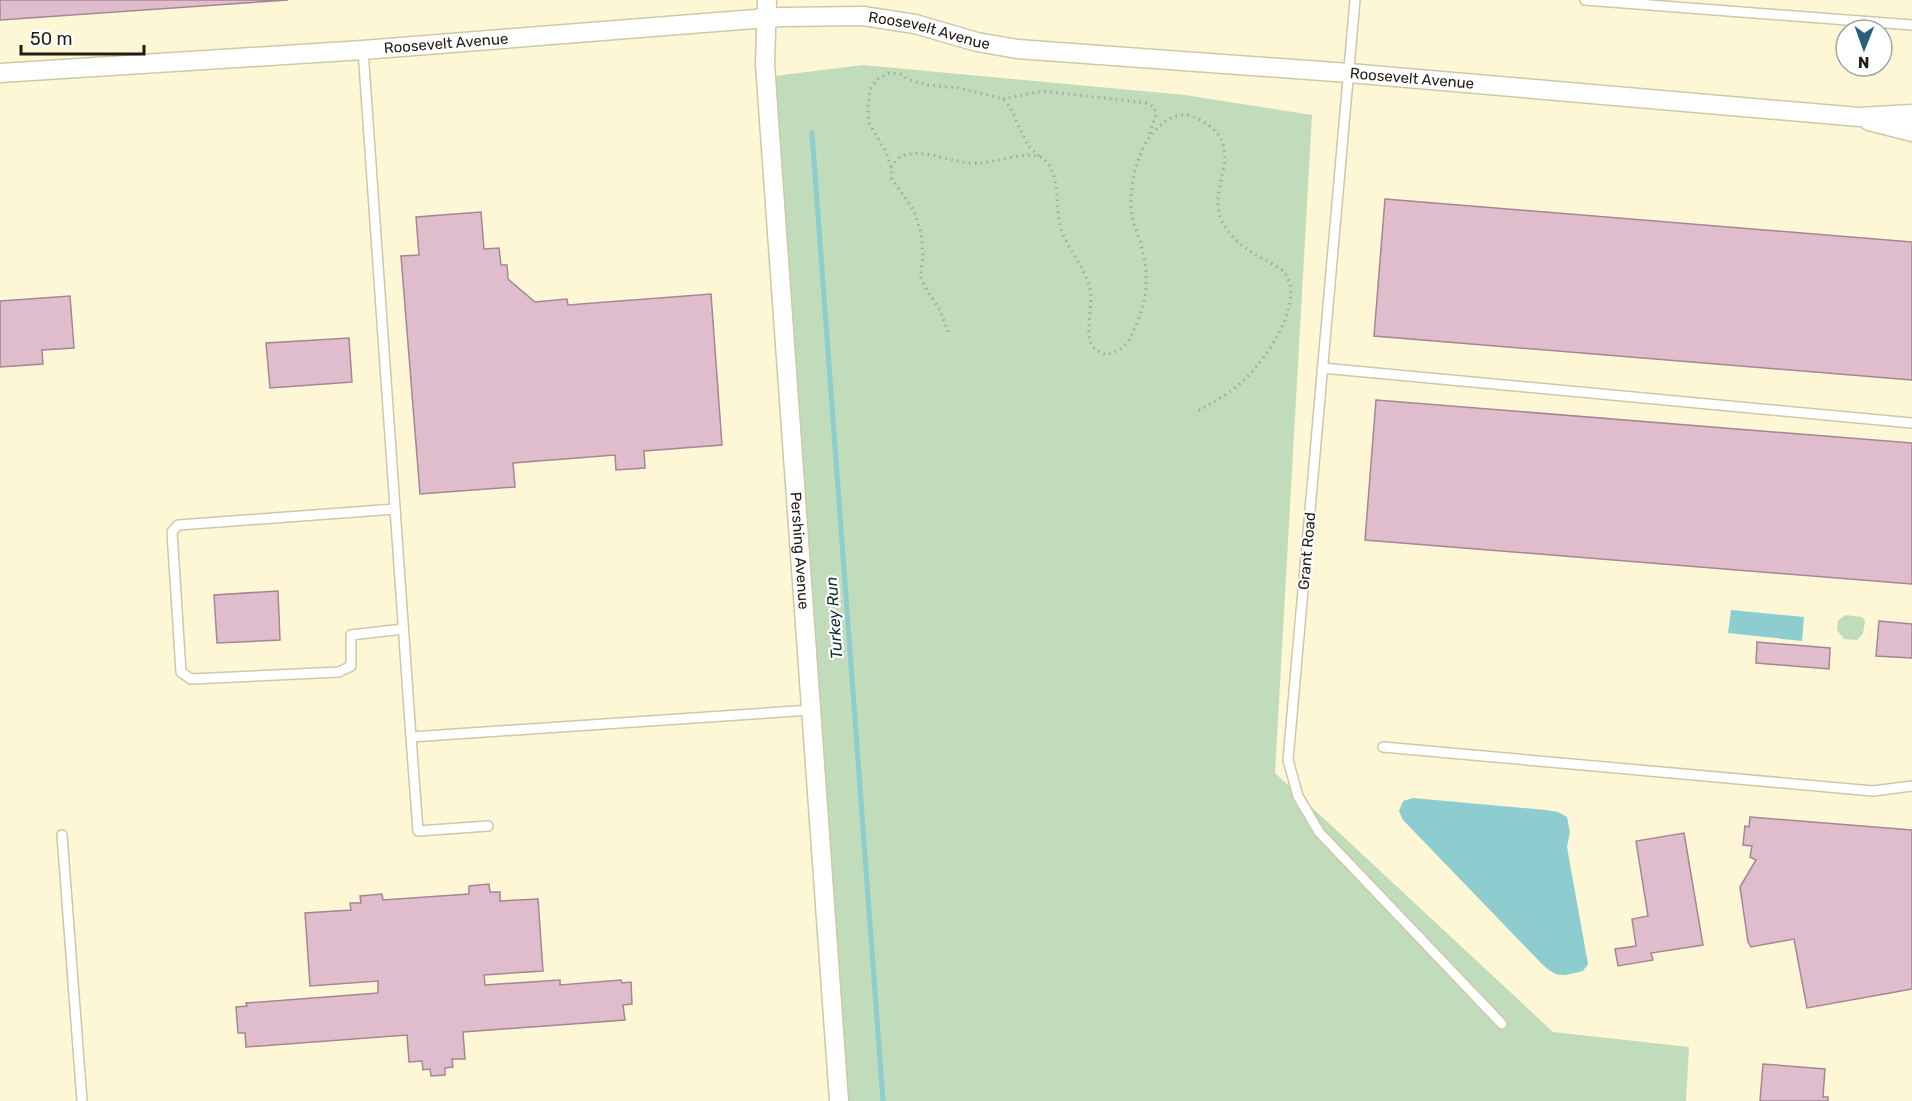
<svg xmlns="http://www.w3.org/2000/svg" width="1912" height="1101" font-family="Rubik,sans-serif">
<rect width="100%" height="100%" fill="#fdf7d5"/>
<!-- green -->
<g fill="#c1dcba">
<polygon points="863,65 1185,95 1312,115 1275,773 1553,1032 1689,1047 1686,1101 839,1101 766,77"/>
<polygon points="1845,615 1862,617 1865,621 1863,634 1857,640 1844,639 1837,630 1838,621"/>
</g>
<!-- water -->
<g fill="#8dcdcf">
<polygon points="1731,610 1804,617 1802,641 1728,633"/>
<path d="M 1413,798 L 1546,810 L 1558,812 L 1567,817 L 1570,832 L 1567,847 L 1588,964 L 1583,971 C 1562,976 1557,979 1541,963 L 1403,820 L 1399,811 L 1403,801 Z"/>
</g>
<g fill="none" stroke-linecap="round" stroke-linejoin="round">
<!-- stream -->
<polyline stroke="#8dcdcf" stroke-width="5" points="812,133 883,1101"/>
</g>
<!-- building -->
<g fill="#e0bdcc" stroke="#a68594" stroke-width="1.5">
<polygon points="0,0 288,0 0,20"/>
<polygon points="1385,199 1912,242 1912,380 1374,336"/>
<polygon points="481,212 484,249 499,248 501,265 507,265 508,279 535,302 567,299 568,305 711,294 722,445 644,451 645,468 616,470 615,455 513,463 515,487 420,494 401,256 419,255 416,217"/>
<polygon points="70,296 74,348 42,350 43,364 0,367 0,301"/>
<polygon points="349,338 352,382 270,388 266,343"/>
<polygon points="1376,400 1912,443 1912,584 1365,540"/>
<polygon points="278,591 280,640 217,643 214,595"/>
<polygon points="1879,621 1912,624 1912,658 1876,656"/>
<polygon points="1757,642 1830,648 1829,669 1756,663"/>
<polygon points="1750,817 1912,830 1912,989 1807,1008 1794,939 1751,947 1748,942 1740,887 1756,860 1750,857 1752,846 1743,845 1745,826 1749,827"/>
<polygon points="1684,833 1703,945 1651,953 1653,960 1618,966 1615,949 1636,946 1632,919 1648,916 1636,841"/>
<polygon points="489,884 490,892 500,892 500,901 538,899 543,971 484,975 485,985 560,980 560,985 621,980 622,983 631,982 632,1004 623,1005 625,1020 463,1032 465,1059 452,1059 453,1067 445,1068 445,1075 431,1076 430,1069 423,1070 422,1061 409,1062 407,1035 246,1047 245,1033 238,1033 236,1007 247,1006 246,1003 378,993 378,981 310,986 305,913 351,910 350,903 361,903 360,896 382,894 383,900 469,894 469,886"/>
<polygon points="1763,1064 1825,1069 1823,1097 1828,1097 1828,1101 1760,1101"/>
</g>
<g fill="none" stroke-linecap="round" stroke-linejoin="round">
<!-- lane casing -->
<g stroke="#cec8a7" stroke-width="12">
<g id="lane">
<polyline points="1355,0 1288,760 1298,796 1319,832 1502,1024"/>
<polyline points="1585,0 1912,25"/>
<polyline points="363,50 411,737 811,710"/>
<polyline points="1322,368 1912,423"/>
<polyline points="395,509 178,525 172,532 181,672 191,679 339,672 351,666 351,635 403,629"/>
<polyline points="411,737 418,831 488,826"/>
<polyline points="1383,747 1873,791 1912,786"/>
<polyline points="62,835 82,1101"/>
</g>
</g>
<!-- street casing -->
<g stroke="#cec8a7" stroke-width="21">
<g id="street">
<path id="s1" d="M 767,0 L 765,64 L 839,1101"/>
<path id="s2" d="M 0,73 L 363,50 L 781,17 L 863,16 L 915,24 L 977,42 L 1017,49 L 1349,73 L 1859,117 L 1912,114"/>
<polyline points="1869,121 1912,132"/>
</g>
</g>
<!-- path -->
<g stroke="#aca78d" stroke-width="3" stroke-dasharray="1.5 4.5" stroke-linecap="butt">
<polyline points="1003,99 1043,91 1147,103 1154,107 1156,114 1149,136"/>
<polyline points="891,167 886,152 869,123 868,108 870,89 878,79 888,73 900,74 909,80 927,85 959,88 1003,99 1010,107 1028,146 1039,156"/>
<path d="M 948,332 L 940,310 L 927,290 L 920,276 L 923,257 L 921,232 L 914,211 L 892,179 L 891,167 C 893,165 897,159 900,157 C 918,148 940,158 958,161 C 965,163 974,164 981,163 C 996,162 1026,151 1040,157 C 1061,167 1055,205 1060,224 C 1065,248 1085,264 1090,290 C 1093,305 1086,329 1090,340 C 1092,349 1098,351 1106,355 C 1125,349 1129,343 1136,325 C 1149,293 1149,274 1140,241 C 1136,229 1131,218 1131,206 C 1130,184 1138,149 1153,133 C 1161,124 1169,116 1183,115 C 1191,114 1201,120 1207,124 C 1246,151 1206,187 1222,221 C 1231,240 1247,250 1265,260 C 1271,263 1279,267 1284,272 C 1307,301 1266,359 1244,380 C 1230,393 1212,404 1195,412"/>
</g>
<!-- lane -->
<use href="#lane" stroke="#fff" stroke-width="9"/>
<!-- street -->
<use href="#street" stroke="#fff" stroke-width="18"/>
</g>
<g text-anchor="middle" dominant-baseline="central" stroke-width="4.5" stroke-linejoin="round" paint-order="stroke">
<!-- street labels -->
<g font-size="15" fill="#201e11" stroke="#fff">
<text stroke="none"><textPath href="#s2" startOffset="933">Roosevelt Avenue</textPath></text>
<text stroke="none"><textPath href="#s2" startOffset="447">Roosevelt Avenue</textPath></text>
<text stroke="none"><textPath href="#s2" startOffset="1419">Roosevelt Avenue</textPath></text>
<text stroke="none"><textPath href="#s1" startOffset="552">Pershing Avenue</textPath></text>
<text transform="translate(1307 551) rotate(-85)">Grant Road</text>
</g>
<!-- water labels -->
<g font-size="16" font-style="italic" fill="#0f3031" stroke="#fff">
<text transform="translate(834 618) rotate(-94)">Turkey Run</text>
</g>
</g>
<!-- north arrow -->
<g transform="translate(1864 48) rotate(181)"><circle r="28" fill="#ffffff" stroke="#a6a5a0" stroke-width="1.5"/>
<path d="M0-4.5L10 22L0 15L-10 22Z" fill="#295d79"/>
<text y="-9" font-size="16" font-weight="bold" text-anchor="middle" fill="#201e11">N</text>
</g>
<!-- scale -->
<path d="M21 45v9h123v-9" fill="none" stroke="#201e11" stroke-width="3"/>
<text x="30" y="45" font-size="18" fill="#201e11" stroke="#ffffff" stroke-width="4.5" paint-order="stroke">50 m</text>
</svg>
